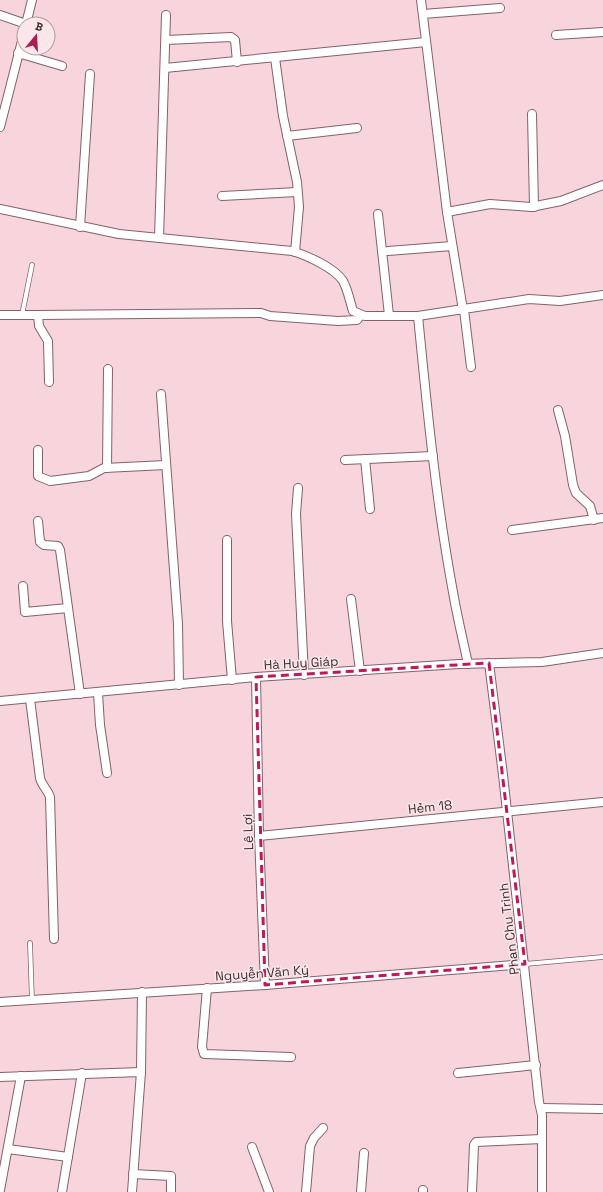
<svg xmlns="http://www.w3.org/2000/svg" width="603" height="1192" font-family="'Space Grotesk',sans-serif">
<rect width="100%" height="100%" fill="#f8d5dc"/>
<g fill="none" stroke-linecap="round" stroke-linejoin="round">
<!-- service casing -->
<g stroke="#806369" stroke-width="5.5">
<g id="service">
<polyline points="22,315 32,265"/>
<polyline points="30,943 32,1001"/>
<polyline points="525,964 603,957"/>
</g>
</g>
<!-- minor casing -->
<g stroke="#806369" stroke-width="10">
<g id="minor">
<polyline points="421,0 447,212 463,310"/>
<polyline points="423,14 500,8"/>
<polyline points="0,15 26,24"/>
<polyline points="26,24 32,0"/>
<polyline points="556,35 603,32"/>
<polyline points="166,40 231,37 235,40 237,62"/>
<polyline points="18,53 62,66"/>
<polyline points="275,58 283,116 297,182 299,207 295,252"/>
<polyline points="165,68 426,42"/>
<polyline points="532,114 534,207"/>
<polyline points="0,127 24,33"/>
<polyline points="287,136 357,128"/>
<polyline points="222,196 297,192"/>
<path d="M 0,209 L 119,234 L 292,251 C 306,255 335,268 343,281 C 348,290 350,302 353,311 L 365,316 L 418,316 L 529,299 L 560,301 L 603,295"/>
<polyline points="447,212 490,204 531,207 561,201 603,185"/>
<polyline points="378,214 389,315"/>
<polyline points="80,227 90,74"/>
<polyline points="159,238 166,15"/>
<polyline points="388,251 452,246"/>
<polyline points="464,310 471,367"/>
<polyline points="0,315 38,315"/>
<path d="M 418,316 C 427,408 436,501 453,592 C 457,616 463,640 468,664"/>
<polyline points="49,382 48,341 39,326 38,315 261,313 270,316 338,321 357,320 361,315"/>
<polyline points="161,394 178,624 179,685"/>
<polyline points="558,410 565,436 573,485 576,493 590,506 594,520"/>
<polyline points="38,450 38,476 50,481 89,476 104,468 166,465"/>
<polyline points="365,459 370,509"/>
<polyline points="345,460 433,456"/>
<polyline points="107,468 108,369"/>
<polyline points="298,488 296,514 304,675"/>
<polyline points="38,521 40,542 44,545 58,546 60,550 80,694"/>
<polyline points="512,530 603,518"/>
<polyline points="227,540 227,621 232,680"/>
<polyline points="23,586 25,612 68,608"/>
<polyline points="351,599 360,671"/>
<polyline points="489,663 503,775 539,1102 542,1115 542,1192"/>
<polyline points="256,677 259,836 265,985"/>
<polyline points="98,693 100,725 107,773"/>
<path d="M 30,699 L 40,778 C 42,786 48,790 50,797 L 54,939"/>
<polyline points="0,701 256,677 459,664 542,662 603,653"/>
<polyline points="259,836 603,802"/>
<polyline points="207,988 202,1047 204,1054 291,1057"/>
<polyline points="0,1002 265,985 525,964"/>
<polyline points="141,1072 142,992"/>
<polyline points="458,1073 536,1065"/>
<polyline points="0,1077 141,1072 132,1192"/>
<polyline points="541,1108 601,1109"/>
<polyline points="252,1147 269,1192"/>
<polyline points="8,1149 68,1157"/>
<polyline points="133,1174 171,1176 171,1192"/>
<polyline points="0,1190 21,1076"/>
<polyline points="62,1192 82,1073"/>
<polyline points="306,1192 310,1146 314,1138 323,1128"/>
<polyline points="361,1192 364,1153"/>
<polyline points="423,1192 423,1190"/>
<polyline points="472,1192 474,1145 476,1142 542,1139"/>
</g>
</g>
<!-- service -->
<use href="#service" stroke="#fff" stroke-width="4"/>
<!-- minor -->
<use href="#minor" stroke="#fff" stroke-width="8"/>
</g>
<!-- marked area -->
<path fill="none" stroke="#c2185b" stroke-width="3" stroke-dasharray="8 5" stroke-linejoin="round" d="M 489,663 L 525,964 L 265,985 L 256,677 Z"/>
<g text-anchor="middle" dominant-baseline="central" stroke-width="3" stroke-linejoin="round" paint-order="stroke">
<!-- street labels -->
<g font-size="13" fill="#3d3033" stroke="#fbe6ea">
<text transform="translate(301 663) rotate(-3)">Hà Huy Giáp</text>
<text transform="translate(430 807) rotate(-6)">Hẻm 18</text>
<text transform="translate(248 832) rotate(-92)">Lê Lợi</text>
<text transform="translate(509 929) rotate(-97)">Phan Chu Trinh</text>
<text transform="translate(262 973) rotate(-4)">Nguyễn Văn Ký</text>
</g>
</g>
<!-- north arrow -->
<g transform="translate(36 36) rotate(18)"><circle r="19" fill="#fbe6ea" stroke="#af9da1"/>
<path d="M0-3L7 15L0 10L-7 15Z" fill="#ac1b53"/>
<text y="-6" font-size="11" font-weight="bold" text-anchor="middle" fill="#3d3033">B</text>
</g>
</svg>
